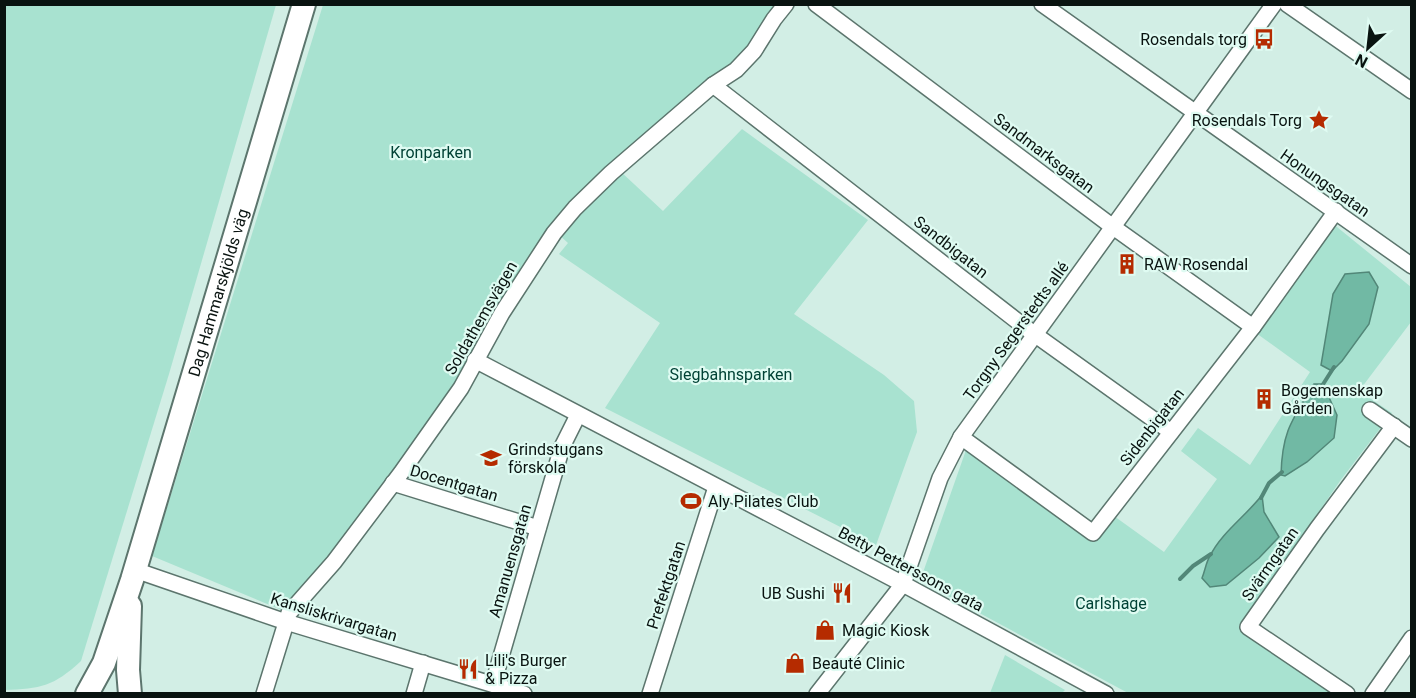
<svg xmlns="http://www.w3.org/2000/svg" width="1416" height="698" font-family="Roboto,sans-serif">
<rect width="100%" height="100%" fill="#d2eee5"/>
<!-- green -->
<g fill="#a8e2d0">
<path d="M 4,5 L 276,5 L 169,374 L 81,661 C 54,686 41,689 4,690 Z"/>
<polygon points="323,5 786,5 754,51 575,208 458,386 289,613 152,556"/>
<polygon points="742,129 868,220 794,314 884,375 914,401 917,432 876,545 605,408 660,323 559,254 568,243 557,233 620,171 663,211"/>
<polygon points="1332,223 1411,287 1411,322 1359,391 1392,413 1340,481 1241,626 1336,693 1128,693 920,581 966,450 1089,534 1107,511 1164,552 1217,479 1181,451 1198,428 1250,465 1310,372 1256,333"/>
<polygon points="1005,655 1065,690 1062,693 990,693"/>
</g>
<!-- water -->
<g fill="#71b9a4" stroke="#528778" stroke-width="1.5">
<polygon points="1369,272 1378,287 1369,324 1342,361 1332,371 1321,365 1333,294 1345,274"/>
<path d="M 1314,384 L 1323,384 L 1337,415 L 1334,438 L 1307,462 L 1285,476 L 1281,475 C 1282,431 1292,420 1314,384 Z"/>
<path d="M 1262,495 L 1264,512 L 1279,537 L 1259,558 L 1226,585 L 1210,587 L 1202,578 C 1205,571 1206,562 1210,556 C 1222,532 1246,516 1262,495 Z"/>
</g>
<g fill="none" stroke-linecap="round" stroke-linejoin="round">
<!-- stream -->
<g stroke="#528778" stroke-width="4">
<polyline points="1320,389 1334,367"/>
<polyline points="1261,498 1269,483 1282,472"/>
<polyline points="1180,579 1193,566 1211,554"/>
</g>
<!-- minor casing -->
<g stroke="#5c756d" stroke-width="18">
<g id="minor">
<polyline points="816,4 1109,224 1253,327"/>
<polyline points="1042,4 1412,266"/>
<polyline points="1287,4 1412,91"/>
<polyline points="713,85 1030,331 1171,432"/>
<polyline points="475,360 903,584 1106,694"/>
<polyline points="1370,410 1412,439"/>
<polyline points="961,437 1093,533 1253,327 1336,211"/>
<polyline points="393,483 538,528"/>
<polyline points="135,570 286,622 524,694"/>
<polyline points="493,684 562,447 578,415"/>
<polyline points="264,694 289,613 334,562 401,473 461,388 502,313 554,233 575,208 611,173 713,85 736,70 754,51 774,19 786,4"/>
<polyline points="414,694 423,663"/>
<polyline points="650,694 716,487"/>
<polyline points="817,694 903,584 940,478 961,437 1274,4"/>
<polyline points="1347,694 1248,627 1317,529 1394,426"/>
<polyline points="1373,694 1412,638"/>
</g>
</g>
<!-- secondary casing -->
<g stroke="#5c756d" stroke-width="26">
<g id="secondary">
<path id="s1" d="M 87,694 L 104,663 L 132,580 L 304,4"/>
<polyline points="130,694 128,670 130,606"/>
</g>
</g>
<!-- minor -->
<use href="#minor" stroke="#fff" stroke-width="15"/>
<!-- secondary -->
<use href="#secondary" stroke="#fff" stroke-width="22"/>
</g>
<!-- icons -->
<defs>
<g id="bus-bare" transform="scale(1.62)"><path d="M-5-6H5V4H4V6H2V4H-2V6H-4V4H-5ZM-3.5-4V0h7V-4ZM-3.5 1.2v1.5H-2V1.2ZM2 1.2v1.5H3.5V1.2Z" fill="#b52b00" stroke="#dffbf2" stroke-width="2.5" paint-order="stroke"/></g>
<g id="sight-bare" transform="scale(1.62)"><path d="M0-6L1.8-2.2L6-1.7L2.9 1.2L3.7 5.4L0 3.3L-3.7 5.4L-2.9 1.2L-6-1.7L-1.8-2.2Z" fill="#b52b00" stroke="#dffbf2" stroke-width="2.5" paint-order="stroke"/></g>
<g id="building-bare" transform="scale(1.62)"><path d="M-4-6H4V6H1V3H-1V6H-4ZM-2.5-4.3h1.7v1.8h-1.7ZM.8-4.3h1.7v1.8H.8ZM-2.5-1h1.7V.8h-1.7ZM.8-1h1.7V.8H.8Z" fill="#b52b00" stroke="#dffbf2" stroke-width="2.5" paint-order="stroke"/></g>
<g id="school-bare" transform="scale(1.62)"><path d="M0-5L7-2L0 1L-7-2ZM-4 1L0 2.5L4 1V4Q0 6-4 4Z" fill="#b52b00" stroke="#dffbf2" stroke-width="2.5" paint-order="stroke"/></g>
<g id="stadium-bare" transform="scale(1.62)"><path d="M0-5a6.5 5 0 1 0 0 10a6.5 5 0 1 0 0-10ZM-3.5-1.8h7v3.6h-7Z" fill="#b52b00" stroke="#dffbf2" stroke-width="2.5" paint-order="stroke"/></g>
<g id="restaurant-bare" transform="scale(1.62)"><path d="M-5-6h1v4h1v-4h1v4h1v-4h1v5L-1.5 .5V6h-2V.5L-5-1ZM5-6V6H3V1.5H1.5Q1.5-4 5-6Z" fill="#b52b00" stroke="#dffbf2" stroke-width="2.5" paint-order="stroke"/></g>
<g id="shop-bare" transform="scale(1.62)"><path d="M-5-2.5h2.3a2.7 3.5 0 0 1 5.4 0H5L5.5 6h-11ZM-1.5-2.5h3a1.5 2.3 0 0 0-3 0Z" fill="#b52b00" stroke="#dffbf2" stroke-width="2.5" paint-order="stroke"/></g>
</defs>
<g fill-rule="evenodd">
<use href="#bus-bare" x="1264" y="39"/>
<use href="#sight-bare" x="1319" y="120"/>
<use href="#building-bare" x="1127" y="264"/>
<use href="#building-bare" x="1264" y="399"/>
<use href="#school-bare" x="491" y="458"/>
<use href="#stadium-bare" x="691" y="501"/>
<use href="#restaurant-bare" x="842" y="593"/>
<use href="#shop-bare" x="825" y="630"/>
<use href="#shop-bare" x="795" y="663"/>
<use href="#restaurant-bare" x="468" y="669"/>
</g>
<g text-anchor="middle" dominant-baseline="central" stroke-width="4.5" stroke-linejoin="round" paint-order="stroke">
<!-- poi labels -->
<g font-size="16" fill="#091310" stroke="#dffbf2" text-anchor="start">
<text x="1247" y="39" text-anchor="end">Rosendals torg</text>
<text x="1302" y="120" text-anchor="end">Rosendals Torg</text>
<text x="1144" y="264">RAW Rosendal</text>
<text x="1281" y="390">Bogemenskap<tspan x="1281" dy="18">Gården</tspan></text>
<text x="508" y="449">Grindstugans<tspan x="508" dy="18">förskola</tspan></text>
<text x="708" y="501">Aly Pilates Club</text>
<text x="825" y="593" text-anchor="end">UB Sushi</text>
<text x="842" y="630">Magic Kiosk</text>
<text x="485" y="660">Lili's Burger<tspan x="485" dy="18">&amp; Pizza</tspan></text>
<text x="812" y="663">Beauté Clinic</text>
</g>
<!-- park labels -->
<g font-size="16" fill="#004235" stroke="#dffbf2">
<text x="431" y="152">Kronparken</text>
<text x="731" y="374">Siegbahnsparken</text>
<text x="1111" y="603">Carlshage</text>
</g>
<!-- street labels -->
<g font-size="16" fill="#091310" stroke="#dffbf2">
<text transform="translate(1044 153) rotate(37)">Sandmarksgatan</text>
<text transform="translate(1325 183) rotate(35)">Honungsgatan</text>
<text transform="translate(951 247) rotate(38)">Sandbigatan</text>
<text stroke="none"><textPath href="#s1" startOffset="423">Dag Hammarskjölds väg</textPath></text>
<text transform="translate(481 318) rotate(-60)">Soldathemsvägen</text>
<text transform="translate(1016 331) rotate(-54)">Torgny Segerstedts allé</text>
<text transform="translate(1152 427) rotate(-52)">Sidenbigatan</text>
<text transform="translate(454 483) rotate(17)">Docentgatan</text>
<text transform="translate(510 561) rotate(-74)">Amanuensgatan</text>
<text transform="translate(1270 564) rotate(-55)">Svärmgatan</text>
<text transform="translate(911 569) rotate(28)">Betty Petterssons gata</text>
<text transform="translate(666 585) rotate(-72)">Prefektgatan</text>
<text transform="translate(334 617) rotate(17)">Kansliskrivargatan</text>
</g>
</g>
<!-- border -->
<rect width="1416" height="698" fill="none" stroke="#091310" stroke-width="12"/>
<!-- north arrow -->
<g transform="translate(1368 48) rotate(207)" stroke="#dffbf2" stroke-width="4.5" paint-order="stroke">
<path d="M0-4.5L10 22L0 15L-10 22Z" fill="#091310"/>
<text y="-9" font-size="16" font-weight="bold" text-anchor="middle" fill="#091310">N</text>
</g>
</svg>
